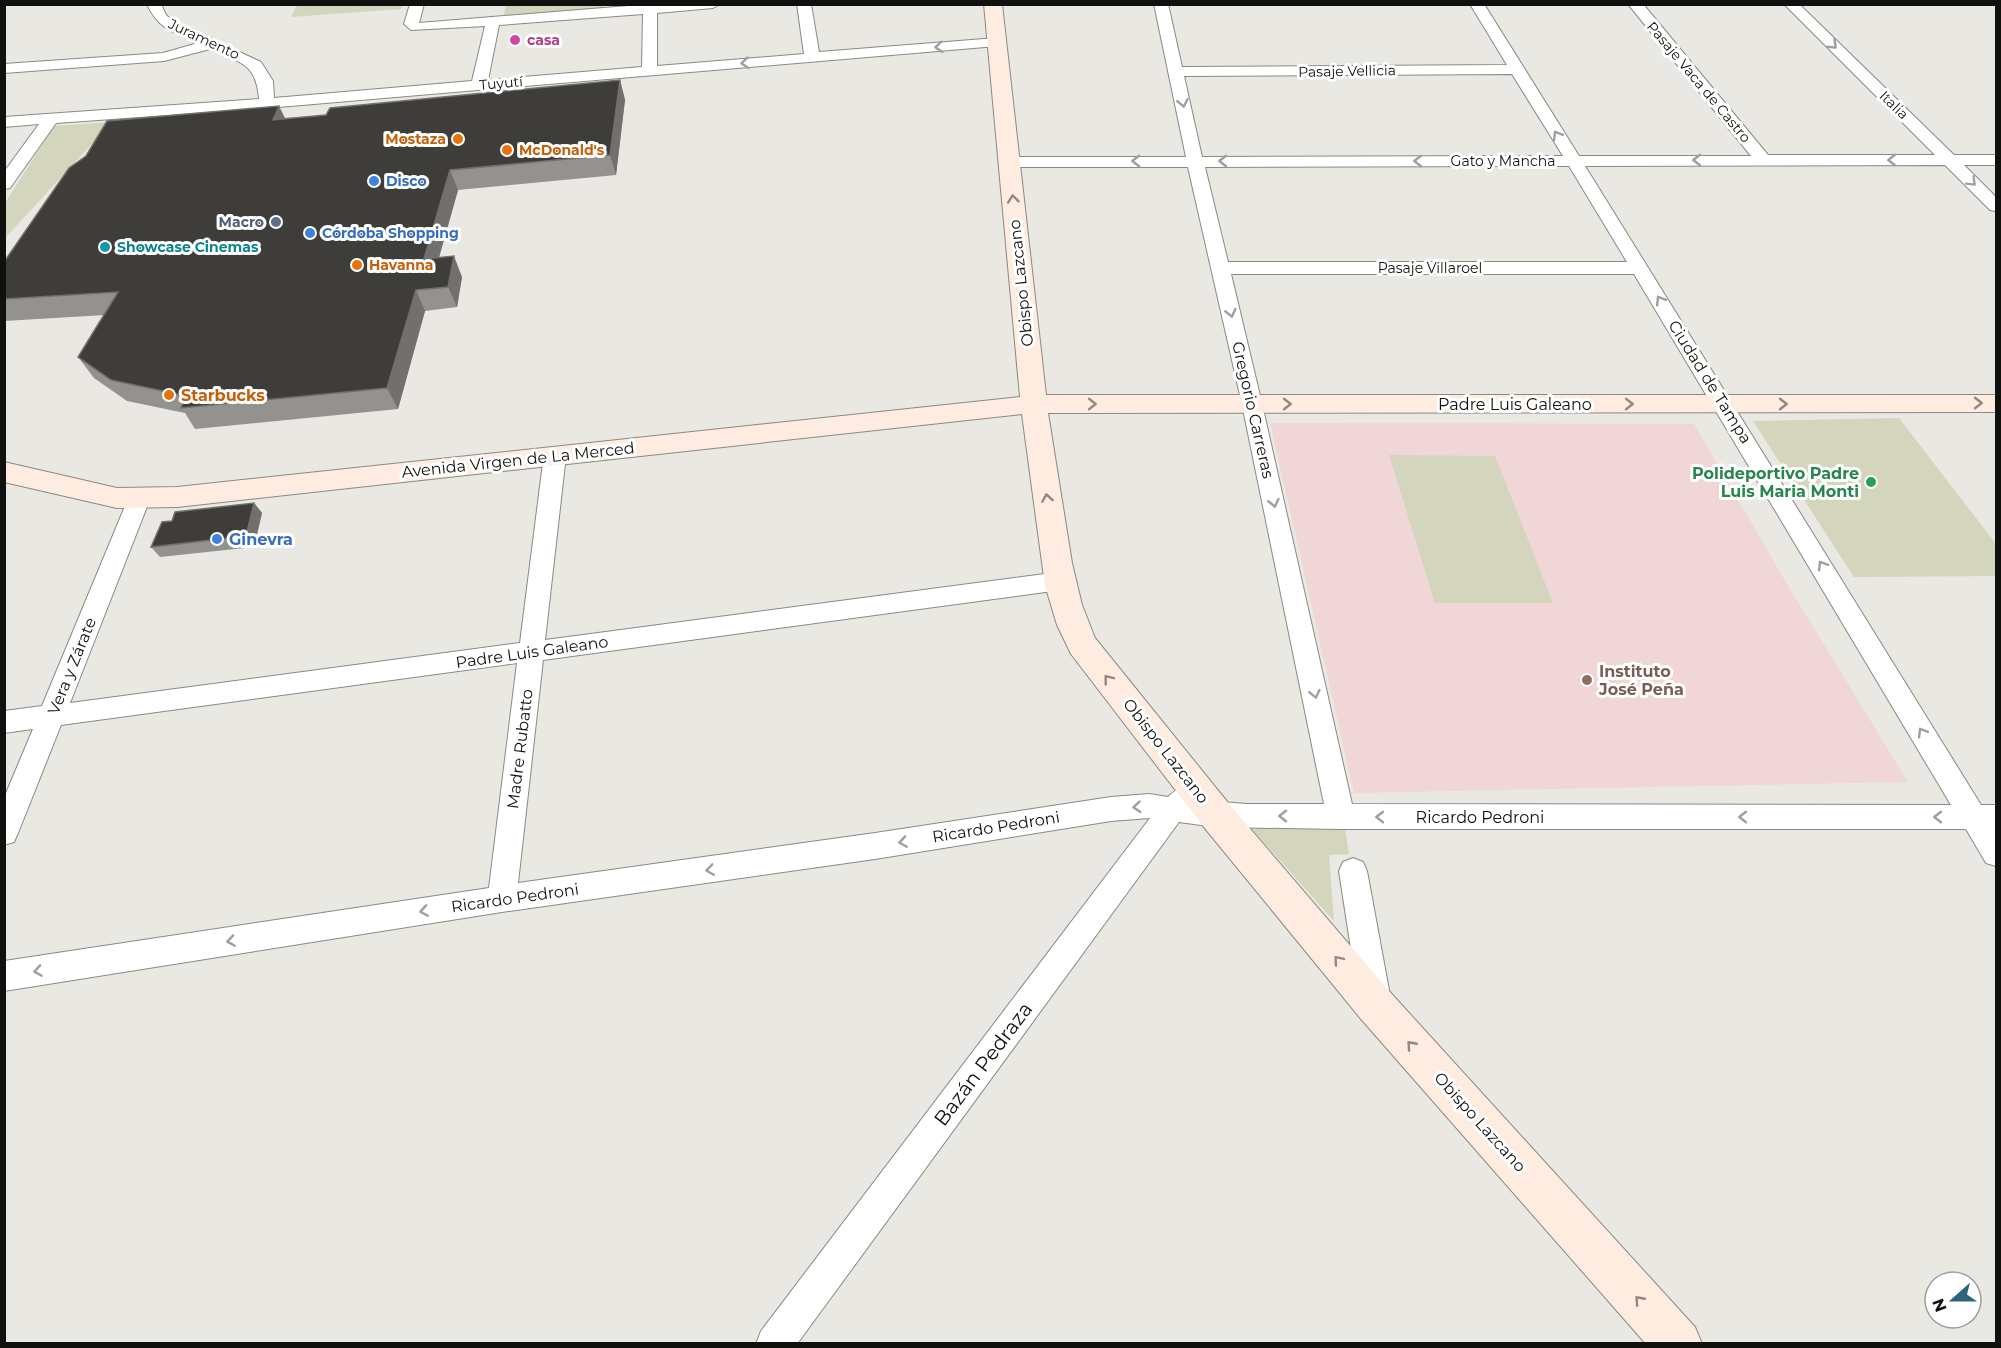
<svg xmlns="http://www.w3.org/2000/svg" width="2001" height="1348" font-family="Montserrat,sans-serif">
<rect width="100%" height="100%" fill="#e9e8e2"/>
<!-- education -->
<polygon fill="#f1d6d8" points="1270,423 1694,424 1784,579 1908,782 1354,793"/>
<!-- green -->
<g fill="#d3d5bd">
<polygon points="297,5 297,4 402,5 401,9 291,17"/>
<polygon points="506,5 603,5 603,11 503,20"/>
<polygon points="112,122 5,238 5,203 54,126"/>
<polygon points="1899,418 1996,544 1996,576 1854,577 1753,421"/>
<polygon points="1389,455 1495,456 1553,603 1435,603"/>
<polygon points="1345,828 1349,854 1329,855 1334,921 1252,829"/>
</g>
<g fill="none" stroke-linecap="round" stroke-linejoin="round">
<!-- street casing -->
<g stroke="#8a8984" stroke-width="2">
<g id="street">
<path d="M 147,4 L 161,4 L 166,15 L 173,21 L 261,62 L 273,81 L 274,98 L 472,81 L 485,26 L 411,30 L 404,24 L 410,4 L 424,4 L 419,23 L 653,4 L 720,4 L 713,8 L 657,13 L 657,66 L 804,54 L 797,4 L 811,4 L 819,52 L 997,38 L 1004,42 L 997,46 L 267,108 L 56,123 L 10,188 L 4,189 L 4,172 L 39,124 L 4,127 L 4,117 L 259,99 C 256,62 240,63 210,49 L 164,61 L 4,73 L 4,64 L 163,53 L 198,43 C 174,32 158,29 147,4 ZM 643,14 L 642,67 L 488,80 L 499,25 Z"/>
<path d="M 1154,4 L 1168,4 L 1182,67 L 1507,65 L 1470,4 L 1484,4 L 1579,156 L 1751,156 L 1628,4 L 1643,4 L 1768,155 L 1935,155 L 1784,4 L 1799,4 L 1954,155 L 1996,155 L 1996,165 L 1964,165 L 1996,197 L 1996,211 L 1990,210 L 1945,165 L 1585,166 L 1981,805 L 1996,805 L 1996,866 L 1986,863 L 1966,829 L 1341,829 L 1216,827 L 1179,822 L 797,1344 L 756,1344 L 761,1331 L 1150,818 L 1111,821 L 875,859 L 502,912 L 4,991 L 4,961 L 489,888 L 517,663 L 61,725 L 18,833 L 14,842 L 4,845 L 4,798 L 33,729 L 4,733 L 4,711 L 42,706 L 128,499 L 131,493 L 139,491 L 147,493 L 150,499 L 70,703 L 520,643 L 544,455 L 547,450 L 555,448 L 563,450 L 566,455 L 545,640 L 1060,572 L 1068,575 L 1072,581 L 1068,587 L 1060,590 L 543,660 L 518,883 L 875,833 L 1111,797 L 1149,794 L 1168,797 C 1177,788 1182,787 1194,791 L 1197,800 L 1246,804 L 1324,804 L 1242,404 L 1188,167 L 1009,167 L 1001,162 L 1009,157 L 1186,157 ZM 1512,74 L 1563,156 L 1202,157 L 1184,76 ZM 1569,166 L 1627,262 L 1228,262 L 1205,167 ZM 1231,274 L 1634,274 L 1951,805 L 1352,804 L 1262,404 Z"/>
<polygon points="1353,858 1363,862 1367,871 1391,1001 1386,1012 1375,1016 1364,1012 1359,1001 1339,871 1343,862"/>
</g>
</g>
<!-- secondary casing -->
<g stroke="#8a8984" stroke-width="2">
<polygon id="secondary" points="984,4 1002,4 1046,395 1996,395 1996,412 1048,413 1072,563 1082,605 1095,638 1229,804 1389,991 1695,1327 1702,1344 1646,1344 1361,1019 1203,826 1071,654 1057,625 1045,585 1022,414 177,507 117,508 4,482 4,462 117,488 177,487 1020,397"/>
</g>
<!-- street -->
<use href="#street" fill="#fff" fill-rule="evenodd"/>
<!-- secondary -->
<use href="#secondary" fill="#feece0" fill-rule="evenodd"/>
</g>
<!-- wall -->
<g fill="#94928e">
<polygon points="620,80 625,100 616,175 458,190 439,257 462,277 457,307 425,311 398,409 195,429 185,413 127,401 94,378 78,357 105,315 4,321 4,262 285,118 326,115"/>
<polygon points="254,503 262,513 254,547 160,557 151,547 172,521"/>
</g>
<!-- shaded-wall -->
<g fill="#72706c">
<polygon points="620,80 625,100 616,175 610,155"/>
<polygon points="279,106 289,126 273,120"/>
<polygon points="450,170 458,190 433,279 424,259"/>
<polygon points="454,256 462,277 457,307 448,287"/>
<polygon points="416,290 425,311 398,409 387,388"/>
<polygon points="254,503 262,513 254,547 246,536"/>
</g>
<!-- building -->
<g fill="#3f3d39" stroke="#72706c" stroke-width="1.5">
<polygon points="620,80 610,155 450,170 424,259 454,256 448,287 416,290 387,388 181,408 186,396 111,380 78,357 118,292 4,299 4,262 69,168 86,156 107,121 279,106 273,120 326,115 330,108"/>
<polygon points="254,503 246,536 151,547 162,522 172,521 175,512"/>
</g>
<!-- one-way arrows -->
<defs><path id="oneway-chevron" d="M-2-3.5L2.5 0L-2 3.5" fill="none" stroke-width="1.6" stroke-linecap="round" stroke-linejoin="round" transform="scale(1.5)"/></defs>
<g stroke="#9f9f9f">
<use href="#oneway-chevron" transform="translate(1833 45) rotate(44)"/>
<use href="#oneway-chevron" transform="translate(939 47) rotate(175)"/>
<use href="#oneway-chevron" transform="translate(745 63) rotate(175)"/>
<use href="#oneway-chevron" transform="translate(1183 103) rotate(79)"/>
<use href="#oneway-chevron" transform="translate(1557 135) rotate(-121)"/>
<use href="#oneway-chevron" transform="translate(1697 160) rotate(180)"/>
<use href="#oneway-chevron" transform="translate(1892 160) rotate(-180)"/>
<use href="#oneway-chevron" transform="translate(1136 161) rotate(180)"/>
<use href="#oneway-chevron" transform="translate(1223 161) rotate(180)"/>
<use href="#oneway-chevron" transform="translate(1418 161) rotate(180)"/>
<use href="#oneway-chevron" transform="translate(1972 182) rotate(45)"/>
<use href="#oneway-chevron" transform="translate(1660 300) rotate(-122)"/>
<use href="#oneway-chevron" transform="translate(1231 313) rotate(77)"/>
<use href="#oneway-chevron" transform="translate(1274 503) rotate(78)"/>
<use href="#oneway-chevron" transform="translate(1822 565) rotate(-121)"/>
<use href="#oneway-chevron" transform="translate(1315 694) rotate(78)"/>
<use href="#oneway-chevron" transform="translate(1922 732) rotate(-121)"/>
<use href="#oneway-chevron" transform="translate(1137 807) rotate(175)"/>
<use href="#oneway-chevron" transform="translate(1283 816) rotate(-180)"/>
<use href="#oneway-chevron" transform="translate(1380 817) rotate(-180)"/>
<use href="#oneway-chevron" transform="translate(1743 817) rotate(-180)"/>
<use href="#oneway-chevron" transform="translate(1938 817) rotate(-180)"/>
<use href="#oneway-chevron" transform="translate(903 842) rotate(171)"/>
<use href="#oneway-chevron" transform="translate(710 870) rotate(172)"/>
<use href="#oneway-chevron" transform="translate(424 911) rotate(171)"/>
<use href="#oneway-chevron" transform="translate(231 941) rotate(171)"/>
<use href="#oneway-chevron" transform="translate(38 971) rotate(171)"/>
</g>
<g stroke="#938982">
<use href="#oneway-chevron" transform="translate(1013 199) rotate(-96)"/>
<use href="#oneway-chevron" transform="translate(1978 403)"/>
<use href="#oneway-chevron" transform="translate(1092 404)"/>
<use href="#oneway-chevron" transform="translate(1287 404)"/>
<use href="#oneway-chevron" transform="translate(1629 404)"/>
<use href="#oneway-chevron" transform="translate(1783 404)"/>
<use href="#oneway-chevron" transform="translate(1047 498) rotate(-99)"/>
<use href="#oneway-chevron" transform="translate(1108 679) rotate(-128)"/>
<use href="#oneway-chevron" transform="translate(1338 960) rotate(-130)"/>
<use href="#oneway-chevron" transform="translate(1411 1045) rotate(-132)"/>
<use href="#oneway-chevron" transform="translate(1639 1300) rotate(-132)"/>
</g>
<!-- markers -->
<circle fill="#d1479c" stroke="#fff" stroke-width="2" cx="515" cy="40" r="6"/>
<g fill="#e8710a" stroke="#fff" stroke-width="2">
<circle cx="458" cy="139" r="6"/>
<circle cx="507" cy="150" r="6"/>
<circle cx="357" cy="265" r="6"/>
<circle cx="169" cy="395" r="6"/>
</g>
<g fill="#3f7fe0" stroke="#fff" stroke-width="2">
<circle cx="374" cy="181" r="6"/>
<circle cx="310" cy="233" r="6"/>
<circle cx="217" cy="539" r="6"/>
</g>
<circle fill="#5c6f8a" stroke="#fff" stroke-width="2" cx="276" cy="222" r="6"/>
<circle fill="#0f9aa8" stroke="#fff" stroke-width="2" cx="105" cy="247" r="6"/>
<circle fill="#2e9e5b" stroke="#fff" stroke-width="2" cx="1871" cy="482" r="6"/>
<circle fill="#8d6e63" stroke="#fff" stroke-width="2" cx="1587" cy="680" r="6"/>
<g text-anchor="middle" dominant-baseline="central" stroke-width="6" stroke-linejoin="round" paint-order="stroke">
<!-- far-street labels -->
<g font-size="14" fill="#10100e" stroke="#fff">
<text transform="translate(204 39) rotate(25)">Juramento</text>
<text transform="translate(1347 71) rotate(-1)">Pasaje Vellicia</text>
<text transform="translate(1699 82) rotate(50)">Pasaje Vaca de Castro</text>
<text transform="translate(501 83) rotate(-5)">Tuyutí</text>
<text transform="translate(1894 105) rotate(44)">Italia</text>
<text x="1503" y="161">Gato y Mancha</text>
<text x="1430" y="268">Pasaje Villaroel</text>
</g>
<!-- far-hotel labels -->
<g font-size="14" font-weight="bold" fill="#b23c85" stroke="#fff" text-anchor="start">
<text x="527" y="40">casa</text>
</g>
<!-- far-food labels -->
<g font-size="14" font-weight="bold" fill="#c56008" stroke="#fff" text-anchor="start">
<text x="446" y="139" text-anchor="end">Mostaza</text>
<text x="519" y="150">McDonald's</text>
<text x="369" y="265">Havanna</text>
</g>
<!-- far-shop labels -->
<g font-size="14" font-weight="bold" fill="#366cbe" stroke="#fff" text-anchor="start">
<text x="386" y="181">Disco</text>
<text x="322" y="233">Córdoba Shopping</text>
</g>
<!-- far-service labels -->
<g font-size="14" font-weight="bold" fill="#4e5e75" stroke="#fff" text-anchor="end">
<text x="264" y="222">Macro</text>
</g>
<!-- far-culture labels -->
<g font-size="14" font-weight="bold" fill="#0d838f" stroke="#fff" text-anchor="start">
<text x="117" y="247">Showcase Cinemas</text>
</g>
<!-- street labels -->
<g font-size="16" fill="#10100e" stroke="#fff">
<text transform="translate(1021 283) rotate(-96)">Obispo Lazcano</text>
<text transform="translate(1710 382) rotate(58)">Ciudad de Tampa</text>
<text x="1515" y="404">Padre Luis Galeano</text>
<text transform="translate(1253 410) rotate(77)">Gregorio Carreras</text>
<text transform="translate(518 460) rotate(-6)">Avenida Virgen de La Merced</text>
<text transform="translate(532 652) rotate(-8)">Padre Luis Galeano</text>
<text transform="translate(72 666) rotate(-68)">Vera y Zárate</text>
<text transform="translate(520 749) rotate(-83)">Madre Rubatto</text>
<text transform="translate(1166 751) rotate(52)">Obispo Lazcano</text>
<text x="1480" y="817">Ricardo Pedroni</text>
<text transform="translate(996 827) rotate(-9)">Ricardo Pedroni</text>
<text transform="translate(515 898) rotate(-8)">Ricardo Pedroni</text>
<text transform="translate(1480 1122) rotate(48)">Obispo Lazcano</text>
</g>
<!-- food labels -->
<g font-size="16" font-weight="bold" fill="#c56008" stroke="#fff" text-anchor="start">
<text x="181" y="395">Starbucks</text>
</g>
<!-- leisure labels -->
<g font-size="16" font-weight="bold" fill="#27864d" stroke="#fff" text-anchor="end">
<text x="1859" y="473">Polideportivo Padre<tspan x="1859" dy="18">Luis Maria Monti</tspan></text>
</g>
<!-- shop labels -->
<g font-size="16" font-weight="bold" fill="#366cbe" stroke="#fff" text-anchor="start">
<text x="229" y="539">Ginevra</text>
</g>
<!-- education labels -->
<g font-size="16" font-weight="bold" fill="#785e54" stroke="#fff" text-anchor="start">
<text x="1599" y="671">Instituto<tspan x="1599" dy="18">José Peña</tspan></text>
</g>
<!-- near-street labels -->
<g font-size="20" fill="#10100e" stroke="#fff">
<text transform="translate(983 1064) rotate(-53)">Bazán Pedraza</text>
</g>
</g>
<!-- border -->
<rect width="2001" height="1348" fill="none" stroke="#10100e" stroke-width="12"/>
<!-- north arrow -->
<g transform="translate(1953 1300) rotate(249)"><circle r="28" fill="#ffffff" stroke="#9f9f9f" stroke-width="1.5"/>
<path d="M0-4.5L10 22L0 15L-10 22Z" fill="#2c637e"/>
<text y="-9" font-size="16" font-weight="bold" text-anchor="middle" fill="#10100e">N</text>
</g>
</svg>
